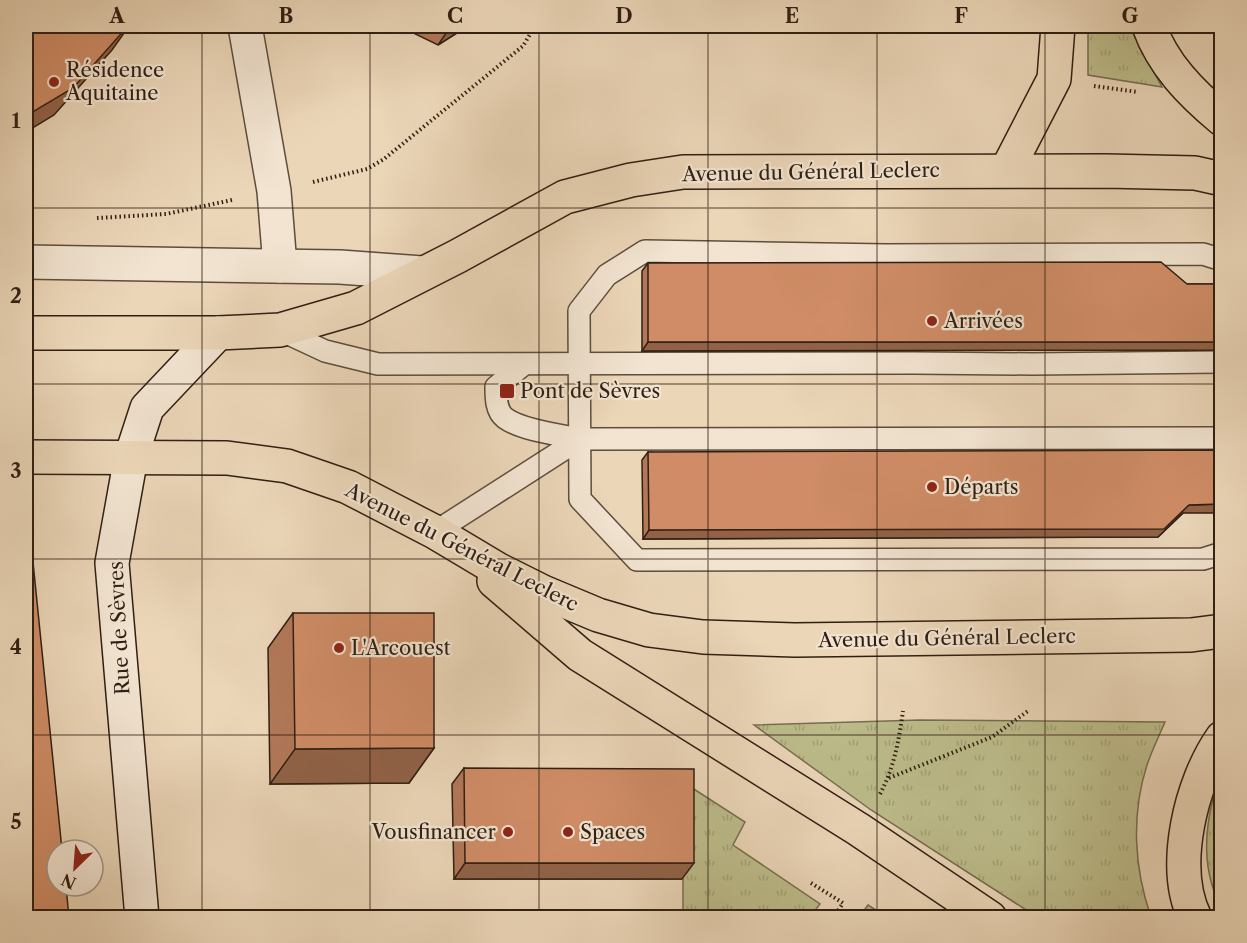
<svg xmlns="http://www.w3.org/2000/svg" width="1247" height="943" font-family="'Libre Caslon Text',serif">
<defs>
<pattern id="grass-tufts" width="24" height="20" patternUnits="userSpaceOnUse" patternTransform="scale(1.5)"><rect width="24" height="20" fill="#bdbc8b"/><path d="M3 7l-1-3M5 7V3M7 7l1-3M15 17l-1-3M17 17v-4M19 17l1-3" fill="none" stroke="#a3a177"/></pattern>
</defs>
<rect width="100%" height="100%" fill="#ebd6b8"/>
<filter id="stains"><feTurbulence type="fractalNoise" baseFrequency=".00333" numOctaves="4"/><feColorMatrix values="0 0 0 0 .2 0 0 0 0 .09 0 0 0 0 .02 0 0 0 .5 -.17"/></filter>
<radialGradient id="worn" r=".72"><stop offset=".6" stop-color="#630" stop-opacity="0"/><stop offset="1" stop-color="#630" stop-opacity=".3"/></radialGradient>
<!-- grass -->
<g fill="url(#grass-tufts)" stroke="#766e4f" stroke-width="1.5">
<polygon points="1088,26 1129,26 1162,87 1088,75"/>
<path d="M 920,720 L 1165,722 C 1159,736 1152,750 1147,765 C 1131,815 1134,868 1151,917 L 1037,917 L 871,810 L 754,725 Z"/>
<path d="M 1221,772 L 1221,907 C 1198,863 1206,816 1221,772 Z"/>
<polygon points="683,782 745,822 733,845 820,904 810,917 683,917"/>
<polygon points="868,905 887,917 859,917"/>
</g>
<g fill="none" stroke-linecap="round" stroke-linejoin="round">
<!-- lane casing -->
<g stroke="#5e4d3c" stroke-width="24">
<g id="lane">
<polyline points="1222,260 1203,254 886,255 645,251 607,275 579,311 580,499 637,560 1203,559 1222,553"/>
<polyline points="280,330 325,351 378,364 914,363 1032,364 1222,362"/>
<path d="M 523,365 L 496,387 C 496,398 496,411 505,418 C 521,430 560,435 580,439 L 1222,438"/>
<polyline points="435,532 580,439"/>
</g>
</g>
<!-- street casing -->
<g stroke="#5e4d3c" stroke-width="36">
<g id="street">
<polyline points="245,26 274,191 280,266"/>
<polyline points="26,262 340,267 422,273"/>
</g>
</g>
<!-- secondary casing -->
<g stroke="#2f1f13" stroke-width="36">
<polyline id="secondary" points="142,918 112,563 131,457 147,408 218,333"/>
</g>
<!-- primary casing -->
<g stroke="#2f1f13" stroke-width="36">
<g id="primary">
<path d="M 1149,26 C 1163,65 1191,93 1222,119"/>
<polyline points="1007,170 1054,79 1058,26"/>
<polyline points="26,333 218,333 280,330 356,308 458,256 565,197 631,180 683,172 1106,171 1195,173 1222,179"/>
<polyline points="26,457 227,458 287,466 348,487 435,532 497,569 543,592 598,615 649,630 703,637 795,640 1191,635 1222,631"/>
<polyline points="494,581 580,655 858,829 990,918"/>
<path d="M 1195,918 C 1170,867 1191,782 1222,738"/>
</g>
</g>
<!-- path -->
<g stroke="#2f1f13" stroke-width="4" stroke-dasharray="1.5 3" stroke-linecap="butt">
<polyline points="1094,86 1138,92"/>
<polyline points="313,182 367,169 384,159 523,46 535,26"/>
<polyline points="97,218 166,214 232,200"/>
<polyline points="889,778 992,737 1028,711"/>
<path d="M 880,794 C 894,768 899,740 903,711"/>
<polyline points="811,883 843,903 833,918"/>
</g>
<!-- lane -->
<use href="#lane" stroke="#f2e4d1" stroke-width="21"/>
<!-- street -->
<use href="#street" stroke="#f2e4d1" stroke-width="33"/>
<!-- secondary -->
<use href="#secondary" stroke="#f2e4d1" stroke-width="33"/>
<!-- primary -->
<use href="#primary" stroke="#ebd6b8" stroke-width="33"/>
</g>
<!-- wall -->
<g fill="#b27858" stroke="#2f1f13" stroke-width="1.5">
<polygon points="399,26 468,26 438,45"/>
<polygon points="648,263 1187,284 1221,284 1221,350 642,351 642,271"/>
<polygon points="648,452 1183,513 1158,537 643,539 642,460"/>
<polygon points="293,613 434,748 409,783 270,784 268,648"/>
<polygon points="464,768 682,879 454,879 452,784"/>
</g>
<!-- shaded-wall -->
<g fill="#916247" stroke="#2f1f13" stroke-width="1.5">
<polygon points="129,26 112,50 54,115 26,132 26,116"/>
<polygon points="451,26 468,26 438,45"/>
<polygon points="648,342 1221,342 1221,350 642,351"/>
<polygon points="1221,504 1221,513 1183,513 1158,537 643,539 649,530 1189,505"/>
<polygon points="434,748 409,783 270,784 295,749"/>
<polygon points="465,863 694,863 682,879 454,879"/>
</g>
<!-- building -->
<g fill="#cf8c66" stroke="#2f1f13" stroke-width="1.5">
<polygon points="26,26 128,26 73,88 26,116"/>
<polygon points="1161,262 1187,284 1221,284 1221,342 648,342 648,263"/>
<polygon points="1221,450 1221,504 1189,505 1164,529 649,530 648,452"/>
<polygon points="26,552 32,552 62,850 57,850 57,886 66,886 69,918 26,918"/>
<polygon points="293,613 434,613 434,748 295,749"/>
<polygon points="464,768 694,769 694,863 465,863"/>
</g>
<!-- grid -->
<path fill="none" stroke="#2f1f13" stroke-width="1.5" stroke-opacity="0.55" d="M 202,26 L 202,918M 370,26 L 370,918M 539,26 L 539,918M 708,26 L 708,918M 877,26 L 877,918M 1045,26 L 1045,918M 26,208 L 1222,208M 26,384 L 1222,384M 26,559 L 1222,559M 26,735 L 1222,735"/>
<!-- markers -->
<g fill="#8f2418" stroke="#f2e4d1" stroke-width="2">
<circle cx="54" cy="82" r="6"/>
<circle cx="932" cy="321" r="6"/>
<rect x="499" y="383" width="16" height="16" rx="3"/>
<circle cx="932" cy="487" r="6"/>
<circle cx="339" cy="648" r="6"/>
<circle cx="508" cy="832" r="6"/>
<circle cx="568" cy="832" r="6"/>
</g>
<g text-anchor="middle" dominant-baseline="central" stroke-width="4.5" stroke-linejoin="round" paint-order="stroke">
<!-- poi labels -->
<g font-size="20" fill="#2f1f13" stroke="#f2e4d1" text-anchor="start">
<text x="66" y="70">Résidence<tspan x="66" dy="23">Aquitaine</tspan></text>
<text x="944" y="321">Arrivées</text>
<text x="520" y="391">Pont de Sèvres</text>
<text x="944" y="487">Départs</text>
<text x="351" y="648">L'Arcouest</text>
<text x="496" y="832" text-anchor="end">Vousfinancer</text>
<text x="580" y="832">Spaces</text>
</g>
<!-- street labels -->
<g font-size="20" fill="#2f1f13" stroke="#f2e4d1">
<text transform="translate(811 172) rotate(-1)">Avenue du Général Leclerc</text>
<text transform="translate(462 547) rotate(27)">Avenue du Général Leclerc</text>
<text transform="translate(119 628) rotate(-93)">Rue de Sèvres</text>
<text transform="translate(947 638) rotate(-1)">Avenue du Général Leclerc</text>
</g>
</g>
<!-- margin -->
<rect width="1247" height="943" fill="none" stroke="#ebd6b8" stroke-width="66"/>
<!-- north arrow -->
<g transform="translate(75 868) rotate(205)"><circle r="28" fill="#f2e4d1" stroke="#a49585" stroke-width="1.5"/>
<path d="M0-4.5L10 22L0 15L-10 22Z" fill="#8f2418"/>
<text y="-9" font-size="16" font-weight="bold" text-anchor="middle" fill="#2f1f13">N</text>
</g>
<rect x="33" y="33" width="1181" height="877" fill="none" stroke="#2f1f13" stroke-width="2"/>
<g font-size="20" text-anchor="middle" font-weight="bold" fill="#2f1f13">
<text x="117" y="23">A</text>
<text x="286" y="23">B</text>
<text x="455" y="23">C</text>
<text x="624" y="23">D</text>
<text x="792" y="23">E</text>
<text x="961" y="23">F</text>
<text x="1130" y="23">G</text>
<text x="16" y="128">1</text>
<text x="16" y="303">2</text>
<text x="16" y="478">3</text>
<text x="16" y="654">4</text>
<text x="16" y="829">5</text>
</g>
<rect width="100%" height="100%" filter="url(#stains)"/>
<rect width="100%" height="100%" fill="url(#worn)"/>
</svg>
